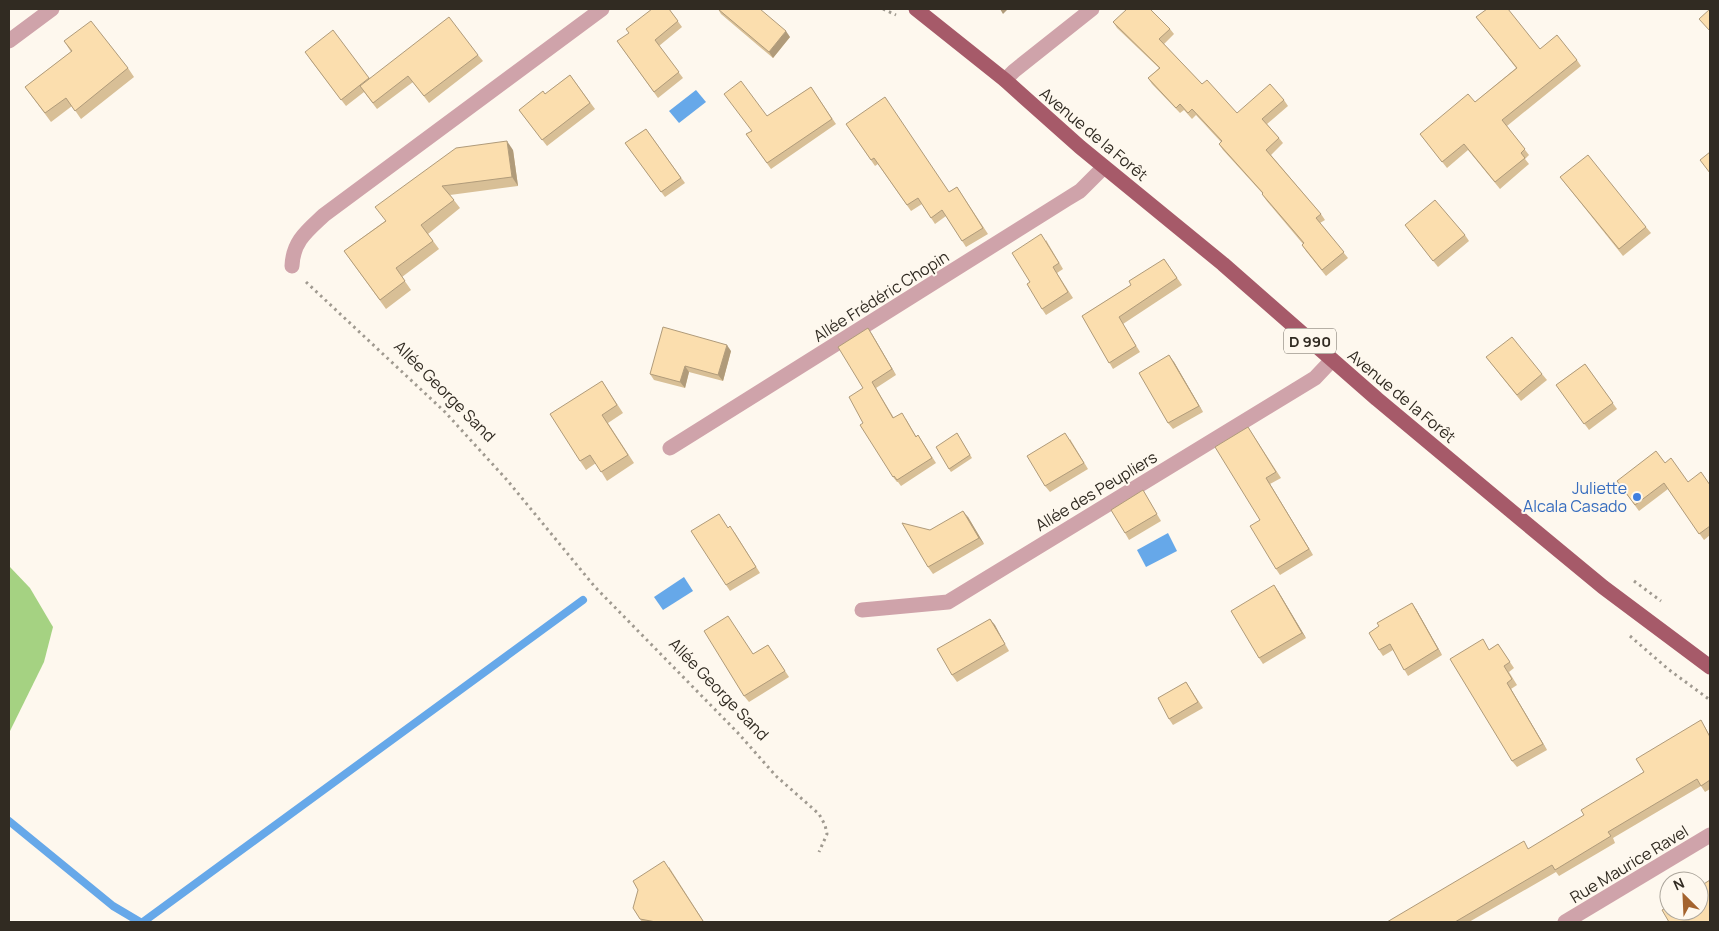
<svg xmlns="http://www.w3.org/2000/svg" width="1719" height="931" font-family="Manrope,sans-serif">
<rect width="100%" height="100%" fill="#fef8ee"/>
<!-- forest -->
<polygon fill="#a5d282" points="9,566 30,588 53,627 44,662 9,733"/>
<!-- water -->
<g fill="#66a8e9">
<polygon points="696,90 706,102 679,123 669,111"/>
<polygon points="1168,533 1177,551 1146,567 1137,550"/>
<polygon points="684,577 693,591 663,610 654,597"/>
</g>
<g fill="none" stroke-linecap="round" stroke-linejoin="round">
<!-- stream -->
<g stroke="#66a8e9" stroke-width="8">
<polyline points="9,821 113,906 140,922"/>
<polyline points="143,922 583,600"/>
</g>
<!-- path -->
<g stroke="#a09a90" stroke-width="3" stroke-dasharray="2.5 4" stroke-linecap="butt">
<polyline points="883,9 896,15"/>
<polyline points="306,282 445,412 507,480 595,587 738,733 776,776 819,814 825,825 827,834 819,852"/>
<polyline points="1634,581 1661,601"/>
<polyline points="1630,636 1668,669 1710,700"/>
</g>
<!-- street -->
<g stroke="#cfa3aa" stroke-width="15">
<polyline points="9,41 52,9"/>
<polyline points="1005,80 1014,71 1092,9"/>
<path d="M 292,266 C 293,241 307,231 324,215 L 602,9"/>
<polyline points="670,448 1067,199 1080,191 1104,167"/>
<polyline points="862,610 948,602 1315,378 1332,360"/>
<polyline points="1565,922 1710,835"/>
</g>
<!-- primary -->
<polyline stroke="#a65a69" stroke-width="15" points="916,9 1005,80 1080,147 1223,264 1377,399 1522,520 1603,587 1710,667"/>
</g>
<!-- wall -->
<g fill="#d8bf96">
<polygon points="669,9 682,27 659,46 683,78 658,98 617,41"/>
<polygon points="718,9 790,37 773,58 721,14"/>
<polygon points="1476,17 1540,49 1577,60 1581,66 1507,126 1529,155 1525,159 1529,164 1500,189 1468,150 1447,168 1420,134 1475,102 1516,68"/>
<polygon points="1113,22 1170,29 1174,34 1164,44 1202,84 1237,113 1284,100 1288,106 1267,124 1279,138 1283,143 1271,155 1321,214 1325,220 1320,223 1348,258 1326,276 1306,251 1302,245 1303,244 1266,200 1262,194 1263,194 1223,150 1219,144 1221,142 1196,115 1192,119 1184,110 1180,113 1152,84 1148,78 1159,68 1117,28"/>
<polygon points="64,41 128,68 134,77 81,119 72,106 51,122 25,87 71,52"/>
<polygon points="478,55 483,61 429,103 413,82 377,109 364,92 346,106 309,58 369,78"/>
<polygon points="570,75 595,109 547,146 519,110 545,94"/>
<polygon points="811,87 836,124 771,169 746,134 752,131 767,116"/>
<polygon points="846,124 949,192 957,187 988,234 966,247 946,216 935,224 922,204 911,211 878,164 875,166"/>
<polygon points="646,129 685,183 665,197 625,143"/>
<polygon points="456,148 513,150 518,186 450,195 460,208 428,234 439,249 402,277 411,290 386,309 344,251 385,221"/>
<polygon points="1560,177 1646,227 1651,233 1623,256"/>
<polygon points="1405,225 1465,235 1469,241 1438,267"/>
<polygon points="1046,240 1063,269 1057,273 1073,298 1046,315 1042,309 1030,282"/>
<polygon points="1164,259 1182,285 1123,324 1140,352 1113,369 1082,316 1131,285"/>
<polygon points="868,328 896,375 876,388 894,418 906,419 916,436 918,435 936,463 901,486 898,482 897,482 893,477 863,388"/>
<polygon points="731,351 723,381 689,372 685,388 654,380 650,374"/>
<polygon points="1486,357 1542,374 1547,380 1521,401"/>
<polygon points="1174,362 1203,412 1173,429 1168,423"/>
<polygon points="1585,364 1617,409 1589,430 1556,385"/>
<polygon points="602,381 623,413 608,423 634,463 607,481 596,463 586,470 580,461"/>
<polygon points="1248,427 1281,478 1270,484 1313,555 1280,575 1276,569 1260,520"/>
<polygon points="957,433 972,458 951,472 949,469"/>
<polygon points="1070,439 1088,469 1050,492 1045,486"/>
<polygon points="1665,463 1688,482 1710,485 1710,535 1704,540 1668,489 1639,511 1617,481"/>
<polygon points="1143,490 1161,521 1129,540 1125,533"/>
<polygon points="968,517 984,544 933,574 928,567 930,530"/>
<polygon points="728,527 735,533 760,573 730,591 726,585"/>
<polygon points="1278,591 1306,638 1263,664 1259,658"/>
<polygon points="1416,609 1442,655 1408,676 1393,650 1383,656 1379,650 1379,626"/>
<polygon points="990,619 1009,651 957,682 952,675"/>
<polygon points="1498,644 1514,668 1509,672 1517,685 1511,689 1547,750 1517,767 1512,761 1490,649"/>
<polygon points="768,645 789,677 749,702 744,696 753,654"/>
<polygon points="1186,682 1203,708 1173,725 1169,719"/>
<polygon points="1705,727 1710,736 1710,789 1705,792 1701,786 1613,838 1615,843 1559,876 1556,872 1469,922 1387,922 1529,849 1584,815"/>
<polygon points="669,867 704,922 642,922 633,908"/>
</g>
<!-- shaded-wall -->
<g fill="#b09b7a">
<polygon points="1000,9 1008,9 1003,14"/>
<polygon points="786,31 790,37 773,58 769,52"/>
<polygon points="507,141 513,150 518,186 512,177"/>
<polygon points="868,328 872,334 896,375 892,369"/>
<polygon points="727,345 731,351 723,381 718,375"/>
<polygon points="1169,355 1174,362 1203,412 1199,406"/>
<polygon points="685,366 689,372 685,388 680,382"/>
<polygon points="1266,478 1270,484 1313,555 1309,549"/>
<polygon points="963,511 968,517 984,544 979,538"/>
<polygon points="1274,585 1278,591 1306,638 1302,633"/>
<polygon points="1412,603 1416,609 1442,655 1438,649"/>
<polygon points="990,619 995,625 1009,651 1005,644"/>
<polygon points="1507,683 1511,689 1547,750 1543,744"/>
</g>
<!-- building -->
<g fill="#fbdeae" stroke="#b09b7a">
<polygon points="652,9 669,9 678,21 655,40 679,72 654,92 617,41 629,33 626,29"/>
<polygon points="718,9 760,9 786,31 769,52"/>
<polygon points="1127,9 1150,9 1170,29 1159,39 1202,84 1207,80 1237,113 1270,84 1284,100 1262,119 1279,138 1266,150 1321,214 1316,218 1344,252 1322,270 1302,245 1304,243 1262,194 1263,193 1219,144 1222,141 1192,109 1188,113 1180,104 1176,108 1148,78 1160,68 1113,22"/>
<polygon points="1487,9 1508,9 1540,49 1557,35 1577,60 1502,120 1525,149 1521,153 1525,158 1495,182 1464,144 1442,162 1420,134 1468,94 1475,102 1517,68 1476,17"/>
<polygon points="1710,9 1710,31 1699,19"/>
<polygon points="449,17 478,55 424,96 408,76 373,103 360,86"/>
<polygon points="91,21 128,68 75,111 66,98 45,113 25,87 72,51 64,41"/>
<polygon points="333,30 369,78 341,100 305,52"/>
<polygon points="570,75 590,103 542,140 519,110 543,91 545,94"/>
<polygon points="741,81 767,116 811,87 832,119 767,163 746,134 752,131 724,94"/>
<polygon points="885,97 949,192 957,187 983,228 962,241 942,210 931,218 918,198 907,205 874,158 871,160 846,124"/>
<polygon points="646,129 681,178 661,192 625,143"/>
<polygon points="507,141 512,177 442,186 454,200 421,225 433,241 396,268 405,281 380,300 344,251 386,221 375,207 456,148"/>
<polygon points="1710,152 1710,173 1700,160"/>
<polygon points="1588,155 1646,227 1619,249 1560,177"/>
<polygon points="1435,200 1465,235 1433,261 1405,225"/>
<polygon points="1041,234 1059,263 1053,267 1068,292 1042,309 1027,284 1030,282 1012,253"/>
<polygon points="1164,259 1177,278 1119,317 1136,346 1109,363 1082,316 1131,285 1129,281"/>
<polygon points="663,327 727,345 718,375 685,366 680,382 650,374"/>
<polygon points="868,328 892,369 872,382 893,418 902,413 916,437 918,435 932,458 897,480 894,476 893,477 860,425 863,423 849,397 863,388 838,347"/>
<polygon points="1512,337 1542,374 1517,395 1486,357"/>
<polygon points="1169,355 1199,406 1168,423 1139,373"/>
<polygon points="1585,364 1613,403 1584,424 1556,385"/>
<polygon points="602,381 617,405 602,415 628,455 601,472 590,455 580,461 550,414"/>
<polygon points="1248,427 1276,472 1266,478 1309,549 1276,569 1250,526 1260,520 1215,447"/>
<polygon points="957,433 970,455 949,469 936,447"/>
<polygon points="1065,433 1084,463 1045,486 1027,456"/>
<polygon points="1656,451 1665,463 1671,458 1688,482 1701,472 1710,485 1710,526 1699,534 1664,483 1635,505 1617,481"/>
<polygon points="1143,490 1157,514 1125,533 1111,510"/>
<polygon points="963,511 979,538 928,567 902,523 930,530"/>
<polygon points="719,514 728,528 730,526 756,567 726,585 691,531"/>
<polygon points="1274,585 1302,633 1259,658 1231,611"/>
<polygon points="1412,603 1438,649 1404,670 1390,644 1379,650 1369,633 1379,626 1377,623"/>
<polygon points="728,616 753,654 768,645 785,671 744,696 704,631"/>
<polygon points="990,619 1005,644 952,675 937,649"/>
<polygon points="1483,639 1489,650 1498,644 1510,662 1504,666 1512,679 1507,683 1543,744 1512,761 1450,659"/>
<polygon points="1186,682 1198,702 1169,719 1158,698"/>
<polygon points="1701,720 1710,737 1710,780 1701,786 1697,779 1608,832 1611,836 1555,870 1552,865 1455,922 1387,922 1524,841 1528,849 1584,815 1581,810 1644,772 1636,759"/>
<polygon points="664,861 703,921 702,922 656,922 640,919 633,908 638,890 633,881"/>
<polygon points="1710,880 1710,922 1669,922 1662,910 1669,906 1669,911 1699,911 1699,887"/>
</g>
<!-- markers -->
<circle fill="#3f7fe0" stroke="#fef8ee" stroke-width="2" cx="1637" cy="497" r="5"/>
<g text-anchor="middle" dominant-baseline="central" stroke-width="4" stroke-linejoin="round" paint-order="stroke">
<!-- shield labels -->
<rect fill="#fef8ee" stroke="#6e685f" stroke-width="1" x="1284" y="328.5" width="52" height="25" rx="4"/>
<g font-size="15" font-weight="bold" fill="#312b22">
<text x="1310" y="341">D 990</text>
</g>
<!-- street labels -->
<g font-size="16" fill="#312b22" stroke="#fef8ee">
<text transform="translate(1094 134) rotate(40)">Avenue de la Forêt</text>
<text transform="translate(881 296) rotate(-32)">Allée Frédéric Chopin</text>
<text transform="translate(445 391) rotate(45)">Allée George Sand</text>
<text transform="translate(1402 396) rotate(40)">Avenue de la Forêt</text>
<text transform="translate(1096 491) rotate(-31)">Allée des Peupliers</text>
<text transform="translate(719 689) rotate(46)">Allée George Sand</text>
<text transform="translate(1629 864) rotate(-31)">Rue Maurice Ravel</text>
</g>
<!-- shop labels -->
<g font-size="16" fill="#366cbe" stroke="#fef8ee" text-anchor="end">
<text x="1627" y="488">Juliette<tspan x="1627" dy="18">Alcala Casado</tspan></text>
</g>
</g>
<!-- border -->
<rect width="1719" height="931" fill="none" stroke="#312b22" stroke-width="20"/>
<!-- north arrow -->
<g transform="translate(1684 896) rotate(336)"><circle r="24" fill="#fef8ee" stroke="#aca69c"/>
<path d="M0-4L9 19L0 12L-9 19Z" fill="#a4632e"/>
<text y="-8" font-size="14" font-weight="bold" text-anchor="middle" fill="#312b22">N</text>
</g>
</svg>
